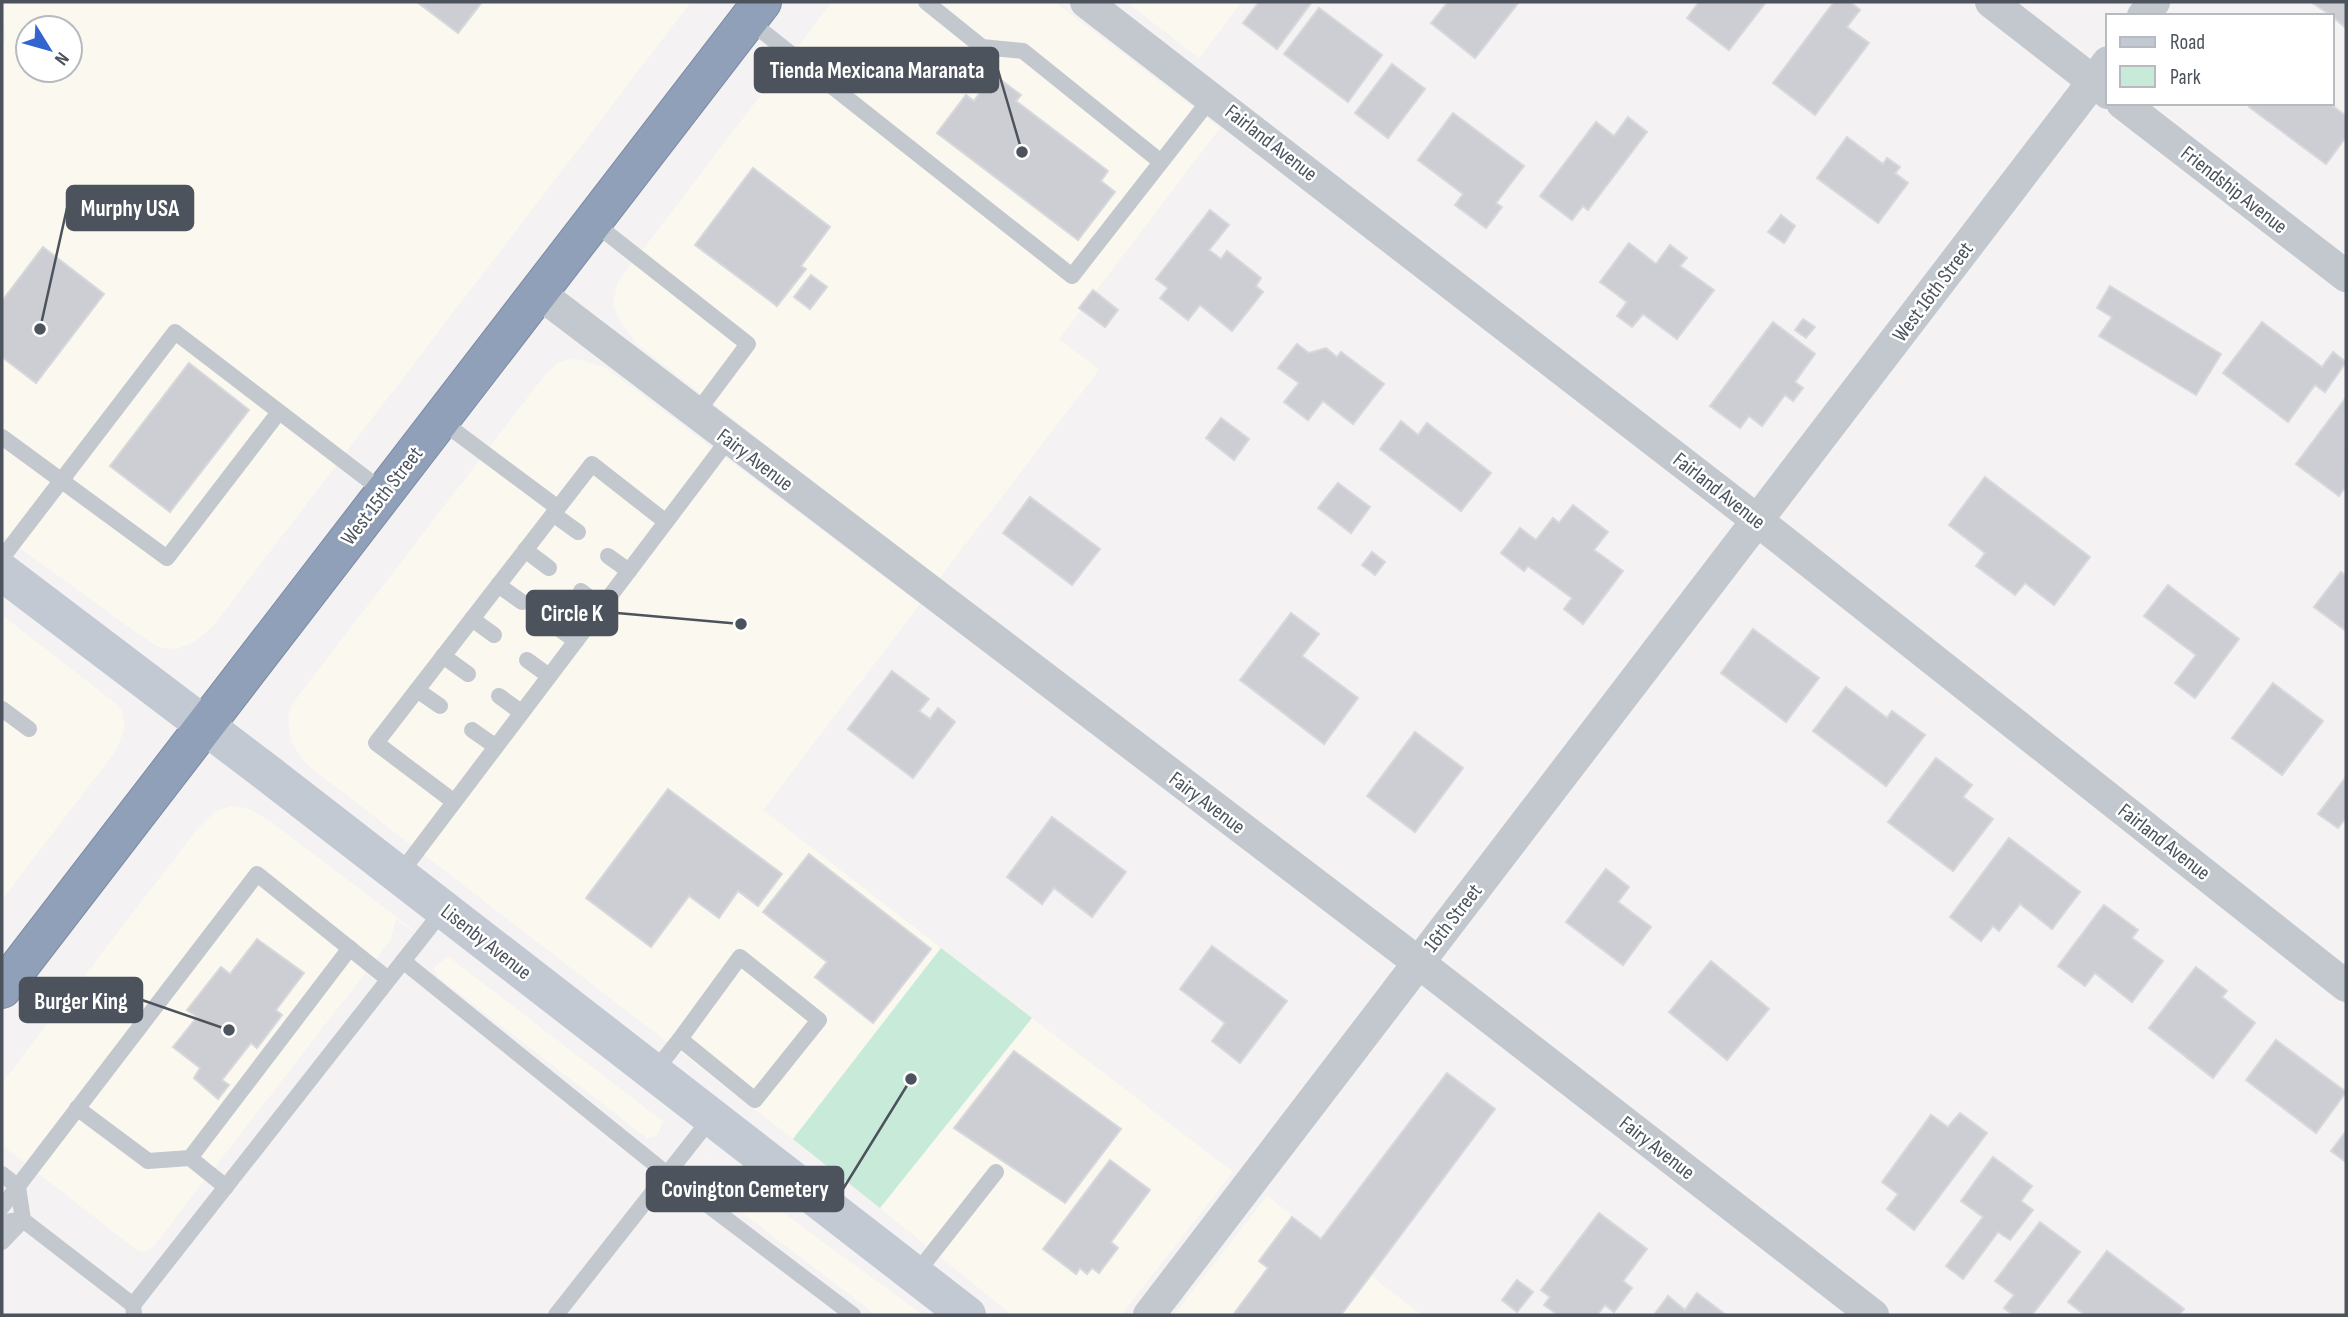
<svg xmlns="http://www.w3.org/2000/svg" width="2348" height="1317" font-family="'Sofia Sans Condensed',sans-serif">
<rect width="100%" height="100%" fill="#f4f2f2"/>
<!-- commercial -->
<g fill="#fbf9ef" fill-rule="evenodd">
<path d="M 2,2 L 691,2 L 213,626 L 193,643 L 176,649 L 159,647 L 137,633 L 2,535 L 2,46 L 6,39 ZM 28,28 L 70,28 L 70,70 L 28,70 Z"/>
<polygon points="832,2 1055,2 1220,128 1059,339 1099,370 938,580 636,343 621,323 613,304 618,282"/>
<polygon points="1126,2 1242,2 1199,58"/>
<polygon points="574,358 606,368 920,604 763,810 941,948 793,1139 306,764 291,742 288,717 292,704 545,375 559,362"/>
<polygon points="2,615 114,702 121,709 125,726 117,749 2,900"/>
<polygon points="232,806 247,808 270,821 449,957 760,1196 923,1315 876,1315 714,1191 711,1187 711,1176 724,1169 669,1126 663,1122 657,1136 647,1138 439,978 434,968 448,956 396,919 390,941 152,1248 145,1252 137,1250 2,1145 2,1083 195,832 216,811"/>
<polygon points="1032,1018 1233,1172 1121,1315 1012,1315 880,1208"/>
<polygon points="1267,1196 1422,1315 1174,1315"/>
</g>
<!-- green -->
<polygon fill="#c7ebd8" points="941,948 1032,1018 880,1208 793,1139"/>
<!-- building -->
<g fill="#cdced3" stroke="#d7d8dc" stroke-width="2">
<polygon points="417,2 482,2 458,33"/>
<polygon points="1259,2 1309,2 1311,3 1277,49 1243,23"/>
<polygon points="1448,2 1519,2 1475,58 1431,23"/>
<polygon points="1699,2 1766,2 1729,50 1687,18"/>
<polygon points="1834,2 1850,2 1860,10 1847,27 1869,43 1815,115 1773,83"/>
<polygon points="2311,2 2346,2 2346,28 2332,16"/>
<polygon points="1319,8 1382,55 1348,102 1284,54"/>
<polygon points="1392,64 1425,89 1388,138 1355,113"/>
<polygon points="993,74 1021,95 1016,101 1108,171 1101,181 1115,192 1078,240 937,133 966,95 974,101"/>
<polygon points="2251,103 2329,103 2346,116 2346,137 2326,164 2249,107"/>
<polygon points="1453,113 1524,166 1496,203 1502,207 1486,228 1455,205 1463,194 1418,160"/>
<polygon points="1628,117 1647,132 1588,210 1583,206 1572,220 1540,196 1596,122 1614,136"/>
<polygon points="1847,137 1883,164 1887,158 1900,167 1895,173 1908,183 1878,223 1817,178"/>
<polygon points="753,168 830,227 801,266 806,269 777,306 695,245"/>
<polygon points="1210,210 1229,225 1209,250 1221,259 1227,251 1261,278 1256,286 1263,292 1232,331 1200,305 1188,320 1160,298 1168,288 1156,279"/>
<polygon points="1781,215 1795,226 1784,243 1768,232"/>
<polygon points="1629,243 1656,264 1670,245 1687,258 1680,266 1714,290 1677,339 1643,314 1632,327 1617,316 1627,302 1600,282"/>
<polygon points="43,247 104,294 36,383 2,357 2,301"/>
<polygon points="811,275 827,287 810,309 794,297"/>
<polygon points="2110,286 2221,354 2196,395 2099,336 2112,317 2097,308"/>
<polygon points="1093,290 1118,310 1105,327 1079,308"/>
<polygon points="1803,319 1815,327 1806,338 1795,330"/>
<polygon points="1773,322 1815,354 1795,382 1803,388 1793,401 1785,395 1762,426 1749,416 1740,428 1710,406"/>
<polygon points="2262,322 2322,367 2333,352 2346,362 2325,392 2315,385 2288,422 2223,373"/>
<polygon points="1297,344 1309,353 1326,348 1337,357 1341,352 1384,384 1353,424 1323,401 1308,420 1284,402 1299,383 1278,368"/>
<polygon points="189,363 249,410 170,512 110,466"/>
<polygon points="2345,399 2346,486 2339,496 2296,464"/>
<polygon points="1221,418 1249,439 1234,460 1206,438"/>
<polygon points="1401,421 1418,435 1427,423 1491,473 1461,511 1380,449"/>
<polygon points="1985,477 2090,557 2054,605 2025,583 2015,595 1976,566 1985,553 1949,525"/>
<polygon points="1338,483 1370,507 1351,533 1318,508"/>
<polygon points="1030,497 1100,549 1072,585 1003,533"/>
<polygon points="1573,505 1608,532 1594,550 1623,571 1583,624 1564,609 1572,598 1528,566 1524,571 1501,553 1520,528 1536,540 1553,518 1559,523"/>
<polygon points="1372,552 1385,562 1375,575 1362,565"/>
<polygon points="2341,572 2346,576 2346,631 2314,607"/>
<polygon points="2168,585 2239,639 2195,698 2175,683 2196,655 2144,616"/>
<polygon points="1291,613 1319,634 1302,656 1358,698 1324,744 1240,680"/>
<polygon points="1753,629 1819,678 1786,722 1721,673"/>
<polygon points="892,671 929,699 919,711 930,719 938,708 955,722 913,778 848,729"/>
<polygon points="2273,683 2323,721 2282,775 2232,738"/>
<polygon points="1846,687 1887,718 1892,711 1925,735 1886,786 1813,731"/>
<polygon points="1415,732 1463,768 1415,832 1367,796"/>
<polygon points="1936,758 1972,785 1963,797 1993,819 1953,871 1888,822"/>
<polygon points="2346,777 2346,818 2338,828 2318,814"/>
<polygon points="668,789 782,874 758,906 738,891 719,918 689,896 651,947 586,898"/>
<polygon points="1052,817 1126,872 1092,917 1054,888 1042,904 1007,877"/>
<polygon points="2009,838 2080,892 2052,929 2020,904 1999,931 1993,926 1981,941 1950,917"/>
<polygon points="809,854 931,949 873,1023 815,977 827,962 763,912"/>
<polygon points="1606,869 1629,887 1618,902 1651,927 1623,965 1566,922"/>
<polygon points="2104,905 2138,930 2132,938 2163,961 2132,1002 2095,973 2085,986 2058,966"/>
<polygon points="257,939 304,973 276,1010 282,1015 257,1048 251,1043 222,1080 229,1085 218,1099 194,1078 200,1068 173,1047 197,1017 187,1010 221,967 230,974"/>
<polygon points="1212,946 1287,1001 1240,1063 1212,1041 1225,1023 1180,989"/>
<polygon points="1711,961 1769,1009 1727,1060 1669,1012"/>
<polygon points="2196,967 2227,991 2222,997 2255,1023 2213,1078 2149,1028"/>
<polygon points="2276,1040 2346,1092 2316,1133 2246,1080"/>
<polygon points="1014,1051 1121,1129 1065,1203 954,1128"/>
<polygon points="1447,1073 1495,1109 1341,1315 1233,1315 1268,1268 1259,1261 1292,1217 1321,1239"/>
<polygon points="1960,1113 1987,1133 1914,1230 1887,1209 1898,1194 1882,1182 1931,1115 1948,1127"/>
<polygon points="2346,1131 2346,1162 2331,1151"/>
<polygon points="1993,1157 2032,1186 2021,1201 2033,1210 2010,1240 1998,1232 1963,1279 1946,1266 1983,1217 1961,1201"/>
<polygon points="1110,1160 1150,1190 1111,1242 1118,1248 1099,1273 1092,1268 1087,1274 1080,1268 1076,1274 1043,1249"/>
<polygon points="1599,1213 1647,1249 1623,1281 1632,1288 1614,1312 1605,1305 1597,1315 1558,1315 1544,1305 1550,1297 1541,1290"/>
<polygon points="2040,1222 2080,1252 2032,1315 2013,1315 2004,1308 2014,1295 1995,1281"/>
<polygon points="2107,1251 2184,1309 2179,1315 2085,1315 2068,1302"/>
<polygon points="1517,1280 1533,1292 1517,1312 1502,1300"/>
<polygon points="1697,1293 1726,1315 1654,1315 1668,1296 1685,1310"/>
</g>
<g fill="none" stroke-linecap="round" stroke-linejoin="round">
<!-- highway casing -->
<g stroke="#7c8ba5" stroke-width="40">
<polyline id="highway" points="2,989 762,2"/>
</g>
<!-- lane -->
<g stroke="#c2c8ce" stroke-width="16">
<polyline points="926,2 982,47 1023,51 1161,162"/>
<polyline points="748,20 1072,276 1212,97"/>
<polyline points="593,222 748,344 695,415"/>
<polyline points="440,420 558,508"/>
<polyline points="2,437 167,558 279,412"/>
<polyline points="553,514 578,532"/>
<polyline points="525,550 549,568"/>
<polyline points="608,556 629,571"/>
<polyline points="2,558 175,332 384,492"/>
<polyline points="498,585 522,602"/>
<polyline points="581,591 602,607"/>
<polyline points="472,619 494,635"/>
<polyline points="555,626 576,641"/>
<polyline points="443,656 468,674"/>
<polyline points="527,660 549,676"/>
<polyline points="417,690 440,706"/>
<polyline points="499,696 521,712"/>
<polyline points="2,709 29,729"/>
<polyline points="472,730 495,746"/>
<polyline points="453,801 376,743 592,464 666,522"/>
<polyline points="399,875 728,440"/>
<polygon points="740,957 819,1020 755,1100 680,1039"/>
<polyline points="403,961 667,1174 853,1315"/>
<polyline points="654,1072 680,1039"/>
<polyline points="77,1108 148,1161 190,1158 226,1187"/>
<polyline points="190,1158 350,948"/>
<polyline points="2,1174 18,1187 23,1220"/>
<polyline points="2,1207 257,874 388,979"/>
<polyline points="2,1222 23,1220 133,1305 134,1314"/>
<polyline points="2,1242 23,1220"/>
<polyline points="915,1275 996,1172"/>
<polyline points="133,1305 444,909"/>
<polyline points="556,1315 712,1117"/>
</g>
<!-- street -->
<g stroke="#c2c8ce" stroke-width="32">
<polyline points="1086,2 1758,521 2346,986"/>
<polyline points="1991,2 2108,93"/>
<polyline points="2143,16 2154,2"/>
<polyline points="2122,103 2346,276"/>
<polyline points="539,293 1419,963 1873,1315"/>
<polyline points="1149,1315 2108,62"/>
</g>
<!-- secondary -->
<polyline stroke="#c2c9d2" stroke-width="38" points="2,572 270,775 967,1315"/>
<!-- highway -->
<use href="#highway" stroke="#90a0b9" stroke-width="38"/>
</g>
<g text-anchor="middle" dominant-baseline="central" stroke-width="5" stroke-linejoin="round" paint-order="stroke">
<!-- street labels -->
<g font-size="21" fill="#4c535d" stroke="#fff">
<text transform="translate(1271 143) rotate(38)">Fairland Avenue</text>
<text transform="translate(2234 190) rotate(38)">Friendship Avenue</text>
<text transform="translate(1933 292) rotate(-53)">West 16th Street</text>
<text transform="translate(755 460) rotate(37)">Fairy Avenue</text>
<text transform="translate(1719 491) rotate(38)">Fairland Avenue</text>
<text transform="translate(382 496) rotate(-52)">West 15th Street</text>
<text transform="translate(1207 803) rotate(37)">Fairy Avenue</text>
<text transform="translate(2164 842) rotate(38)">Fairland Avenue</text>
<text transform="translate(1453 918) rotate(-52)">16th Street</text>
<text transform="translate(486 942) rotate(38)">Lisenby Avenue</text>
<text transform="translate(1657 1148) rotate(38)">Fairy Avenue</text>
</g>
</g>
<!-- callouts -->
<path fill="none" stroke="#4c535d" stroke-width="2.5" d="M1022 152L998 70M40 329L67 208M741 624L617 613M229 1030L142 1000M911 1079L843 1189"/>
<g fill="#4c535d" stroke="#fff" stroke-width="2.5">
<circle cx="1022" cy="152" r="7"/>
<circle cx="40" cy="329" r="7"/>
<circle cx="741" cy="624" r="7"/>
<circle cx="229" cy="1030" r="7"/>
<circle cx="911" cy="1079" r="7"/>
</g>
<g fill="#4c535d" stroke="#4c535d" stroke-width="2.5">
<rect x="755" y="48" width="243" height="44" rx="7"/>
<rect x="67" y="186" width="126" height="44" rx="7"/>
<rect x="527" y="591" width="90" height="44" rx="7"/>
<rect x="20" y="978" width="122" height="44" rx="7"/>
<rect x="647" y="1167" width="196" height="44" rx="7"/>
</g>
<g font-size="23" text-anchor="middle" font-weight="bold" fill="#fff">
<text x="877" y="78">Tienda Mexicana Maranata</text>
<text x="130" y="216">Murphy USA</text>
<text x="572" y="621">Circle K</text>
<text x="81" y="1009">Burger King</text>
<text x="745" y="1197">Covington Cemetery</text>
</g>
<!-- border -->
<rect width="2348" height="1317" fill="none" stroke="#4c535d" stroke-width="7"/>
<!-- legend -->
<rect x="2106" y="14" width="228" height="91" fill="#ffffff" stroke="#b7babe" stroke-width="2"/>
<rect x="2120" y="37" width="35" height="10" fill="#c2c9d2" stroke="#b7babe" stroke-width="2"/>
<text x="2170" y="49" font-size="21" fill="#4c535d">Road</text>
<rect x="2120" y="66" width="35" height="21" fill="#c7ebd8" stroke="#b7babe" stroke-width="2"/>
<text x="2170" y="84" font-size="21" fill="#4c535d">Park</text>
<!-- north arrow -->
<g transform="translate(49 49) rotate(127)"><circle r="33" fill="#ffffff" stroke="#b7babe" stroke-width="2"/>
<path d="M0-5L12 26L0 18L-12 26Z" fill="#3266ce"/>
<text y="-10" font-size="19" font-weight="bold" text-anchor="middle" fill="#4c535d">N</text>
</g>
</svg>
